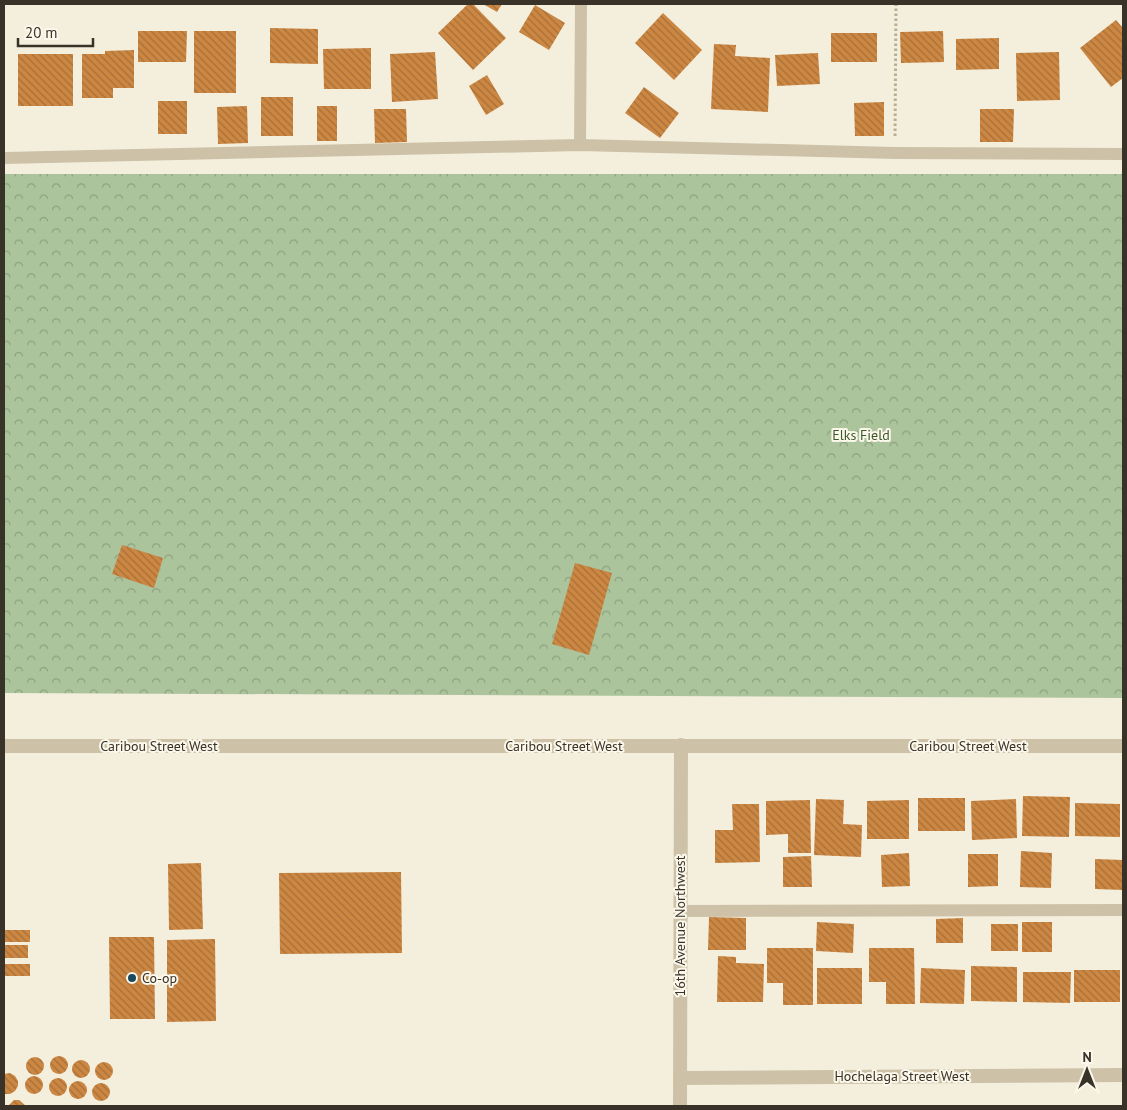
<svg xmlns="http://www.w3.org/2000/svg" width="1127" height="1110" font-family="'PT Sans',sans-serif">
<defs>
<pattern id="park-crowns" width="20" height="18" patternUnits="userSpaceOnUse" patternTransform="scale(1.25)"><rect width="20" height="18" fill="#acc49c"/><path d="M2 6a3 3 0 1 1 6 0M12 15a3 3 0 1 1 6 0" fill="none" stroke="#8da07f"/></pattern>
<pattern id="building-back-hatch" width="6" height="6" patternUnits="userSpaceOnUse" patternTransform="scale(1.25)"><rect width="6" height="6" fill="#cc8743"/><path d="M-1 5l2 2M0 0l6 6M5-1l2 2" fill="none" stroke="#a76f38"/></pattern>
</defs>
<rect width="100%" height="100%" fill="#f4efdd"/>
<!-- park -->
<polygon fill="url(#park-crowns)" points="4,174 1123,174 1123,698 4,693"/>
<!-- building -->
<g fill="url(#building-back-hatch)">
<polygon points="468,4 473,4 506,38 473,70 438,33"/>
<polygon points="483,4 502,4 497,12"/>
<polygon points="535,5 565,23 549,50 519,32"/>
<polygon points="663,13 702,50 674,80 635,43"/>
<polygon points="1116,20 1123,28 1123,78 1111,87 1080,48"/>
<polygon points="270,28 318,29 318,64 270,63"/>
<polygon points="138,31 187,31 186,62 138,62"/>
<rect x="194" y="31" width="42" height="62"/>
<polygon points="943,31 944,62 901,63 900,32"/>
<rect x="831" y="33" width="46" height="29"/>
<polygon points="999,38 999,69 956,70 956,39"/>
<polygon points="714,44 736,45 735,56 770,58 768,112 711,109"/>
<polygon points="371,48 371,89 324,89 323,49"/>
<polygon points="134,50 134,88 113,88 113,98 82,98 82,54 105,54 105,51"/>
<polygon points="435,52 438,99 392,102 390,54"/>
<polygon points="1059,52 1060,100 1017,101 1016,53"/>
<polygon points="818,53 820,84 777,86 775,55"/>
<rect x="18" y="54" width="55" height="52"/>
<polygon points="487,75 504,104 486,115 469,86"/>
<polygon points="644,87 679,113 660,138 625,113"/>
<rect x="261" y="97" width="32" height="39"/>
<rect x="158" y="101" width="29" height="33"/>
<polygon points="884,102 884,136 855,136 854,103"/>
<polygon points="247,106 248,143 218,144 217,107"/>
<rect x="317" y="106" width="20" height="35"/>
<polygon points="374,109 406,109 407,142 375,143"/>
<polygon points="980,109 1014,109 1013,142 980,142"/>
<polygon points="122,545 163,558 154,588 112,574"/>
<polygon points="575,563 612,573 589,655 552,644"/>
<polygon points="1023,796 1070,797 1069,837 1022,836"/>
<rect x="918" y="798" width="47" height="33"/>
<polygon points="816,799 844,800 843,824 862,825 861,857 814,855"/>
<polygon points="1016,799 1017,838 972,840 971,801"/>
<polygon points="810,800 811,853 788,853 788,834 766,835 766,801"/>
<polygon points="909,800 909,839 867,839 867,801"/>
<polygon points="1075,803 1120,804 1120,837 1075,836"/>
<polygon points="732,804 759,804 760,862 715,863 715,830 733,830"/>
<polygon points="1021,851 1052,853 1051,888 1020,887"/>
<polygon points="909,853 910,886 882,887 881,855"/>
<polygon points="968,854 998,854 998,886 968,887"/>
<polygon points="811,856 812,887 783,887 783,857"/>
<polygon points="1095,859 1123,860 1123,890 1095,889"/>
<polygon points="201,863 203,929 169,930 168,864"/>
<polygon points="401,872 402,953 280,954 279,873"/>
<polygon points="709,917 746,918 746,950 708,950"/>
<polygon points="963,918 963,943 936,943 936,919"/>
<polygon points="817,922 854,924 853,953 816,951"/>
<rect x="1022" y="922" width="30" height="30"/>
<rect x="991" y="924" width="27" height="27"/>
<rect x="4" y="930" width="26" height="12"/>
<polygon points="109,937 154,937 155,1019 110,1019"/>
<polygon points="215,939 216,1021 167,1022 167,940"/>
<rect x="4" y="945" width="24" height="13"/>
<polygon points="767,948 813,948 813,1005 783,1005 783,983 767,983"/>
<polygon points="869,948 914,948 915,1004 886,1004 886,982 869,982"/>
<polygon points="718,956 736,957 736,963 764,964 763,1002 717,1002"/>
<rect x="4" y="964" width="26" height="12"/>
<polygon points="971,966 1017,967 1017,1002 971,1001"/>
<rect x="817" y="968" width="45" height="36"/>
<polygon points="921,968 965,970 964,1004 920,1003"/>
<rect x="1074" y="970" width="46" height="32"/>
<polygon points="1023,972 1071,972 1070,1003 1023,1002"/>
<circle cx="59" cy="1065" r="9"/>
<circle cx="35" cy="1066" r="9"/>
<circle cx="81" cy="1069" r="9"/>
<circle cx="104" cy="1071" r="9"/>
<polygon points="10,1073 15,1076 18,1081 18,1086 15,1091 10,1094 5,1094 4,1074"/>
<circle cx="34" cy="1085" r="9"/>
<circle cx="58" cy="1087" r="9"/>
<circle cx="78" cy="1090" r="9"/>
<circle cx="101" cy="1092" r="9"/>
<polygon points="14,1100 19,1100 26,1106 8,1106"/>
</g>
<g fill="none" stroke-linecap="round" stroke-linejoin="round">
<!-- path -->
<polyline stroke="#b9ad92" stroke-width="3" stroke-dasharray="2.5 2.5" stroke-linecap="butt" points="895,136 896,4"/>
<!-- service -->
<g stroke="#cdc2a8" stroke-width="12">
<polyline points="580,145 581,4"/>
<polyline points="4,158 580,145 895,153 1123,154"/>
<polyline points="680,911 1123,910"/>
</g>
<!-- minor -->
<g stroke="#cdc2a8" stroke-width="14">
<polyline points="680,1078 1123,1075"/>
<polyline points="680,1106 681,745"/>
</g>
<!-- tertiary -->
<polyline stroke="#cdc2a8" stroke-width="14" points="4,746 1123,746"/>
</g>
<!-- markers -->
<circle fill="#1b485d" stroke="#fbf7ea" stroke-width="2" cx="132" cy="978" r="5"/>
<g text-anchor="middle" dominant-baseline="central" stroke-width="4" stroke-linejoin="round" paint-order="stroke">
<!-- park labels -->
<g font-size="14" fill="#3c592b" stroke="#fbf7ea">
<text x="861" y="435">Elks Field</text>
</g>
<!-- street labels -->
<g font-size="14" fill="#393229" stroke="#fbf7ea">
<text x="159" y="746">Caribou Street West</text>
<text x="564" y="746">Caribou Street West</text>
<text x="968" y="746">Caribou Street West</text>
<text transform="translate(680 926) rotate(-90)">16th Avenue Northwest</text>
<text x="902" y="1076">Hochelaga Street West</text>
</g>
<!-- poi labels -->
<g font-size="14" fill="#393229" stroke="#fbf7ea" text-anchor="start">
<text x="142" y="978">Co-op</text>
</g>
</g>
<!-- border -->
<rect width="1127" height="1110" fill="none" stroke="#393229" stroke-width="10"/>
<!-- north arrow -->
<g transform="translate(1087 1070)" stroke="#fbf7ea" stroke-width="4" paint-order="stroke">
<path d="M0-4L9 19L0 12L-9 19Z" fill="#393229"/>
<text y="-8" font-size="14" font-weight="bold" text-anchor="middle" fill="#393229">N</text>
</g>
<!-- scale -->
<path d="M18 38v8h75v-8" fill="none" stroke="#393229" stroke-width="2.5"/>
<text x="25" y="38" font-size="15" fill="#393229" stroke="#fbf7ea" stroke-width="4" paint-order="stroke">20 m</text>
</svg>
